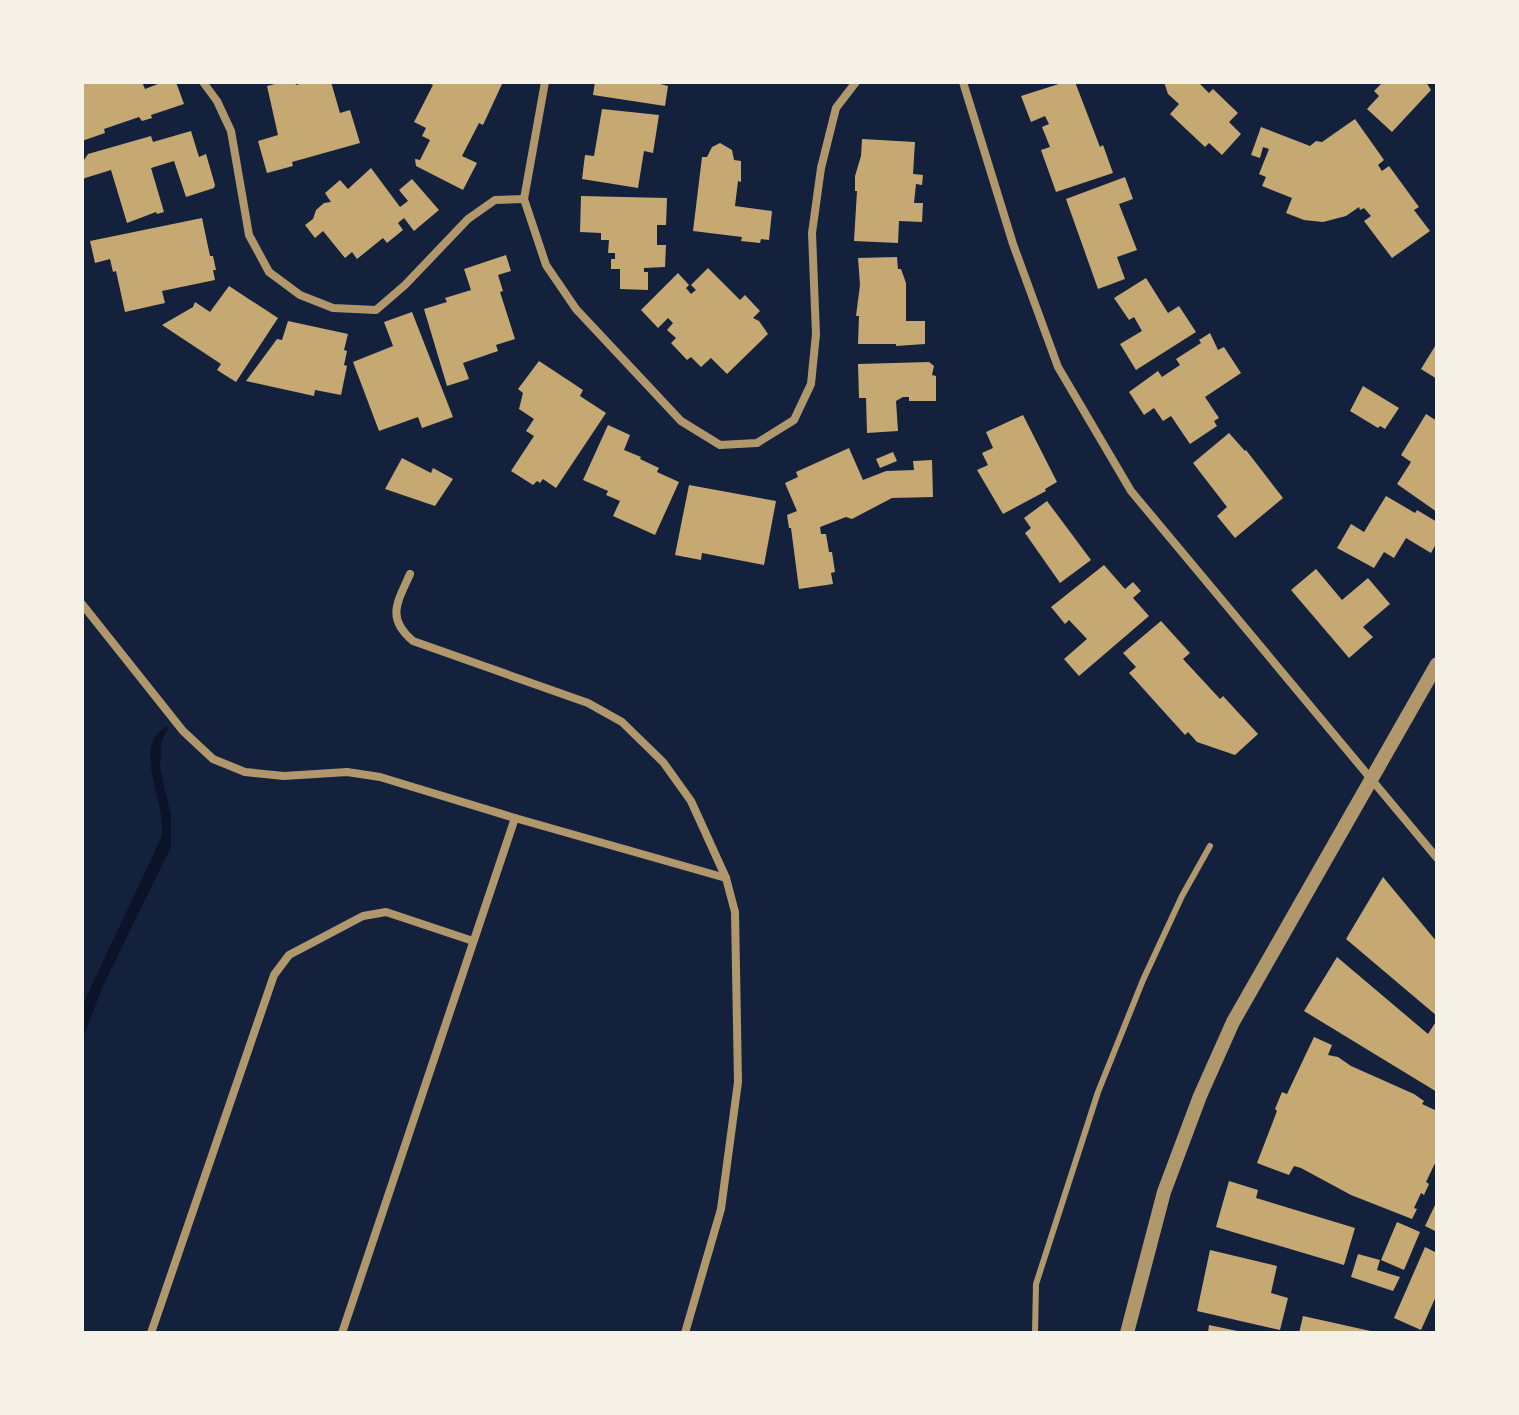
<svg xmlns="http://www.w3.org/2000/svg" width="1519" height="1415" font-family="Arial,sans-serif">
<rect width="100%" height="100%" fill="#14213d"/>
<!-- water -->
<path fill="#0b132b" d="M 165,727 L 169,727 L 162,740 L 160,767 L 171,816 L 171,847 L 102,988 L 82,1041 L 84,1002 L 161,838 C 169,805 130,750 165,727 Z"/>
<!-- building -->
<g fill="#c6a872">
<polygon points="82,82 142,82 145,89 163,82 176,82 184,104 151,115 152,118 142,121 139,117 104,129 105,133 82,141"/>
<polygon points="283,82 295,82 296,85 306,82 331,82 340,113 350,110 360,143 292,162 293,166 267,173 258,141 278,135 267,86"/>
<polygon points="426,82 503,82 483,125 479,123 462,156 477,163 463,190 416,166 415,159 420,160 430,140 422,136 426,128 414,122 433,85"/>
<polygon points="595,82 653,82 668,86 665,106 593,95"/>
<polygon points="1065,82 1075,82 1100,147 1103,145 1113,173 1056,192 1041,150 1050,147 1042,127 1049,124 1045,116 1031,122 1021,96"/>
<polygon points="1164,82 1198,82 1209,93 1213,89 1238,113 1229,122 1241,134 1222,155 1209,143 1205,147 1170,114 1179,104 1168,94"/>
<polygon points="1383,82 1426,82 1431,90 1392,132 1367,109 1379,96 1374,91"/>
<polygon points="602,109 659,115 653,153 644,151 638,188 582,179 585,155 594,156"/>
<polygon points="1355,119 1384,160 1378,165 1382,171 1389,166 1419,207 1414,210 1430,231 1392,258 1364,221 1371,216 1364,208 1360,210 1359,207 1346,216 1323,222 1304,220 1286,213 1292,198 1262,186 1266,177 1259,174 1269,149 1263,147 1260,158 1251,155 1261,127 1310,146 1316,141 1322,142"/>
<polygon points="191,131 199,157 206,154 215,185 214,188 186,197 174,161 151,168 164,212 157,214 156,212 127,223 111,170 82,179 82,163 88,154 151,136 153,142"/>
<polygon points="862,139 915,142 913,174 923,175 922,185 916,184 914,203 923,203 922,222 899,221 898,243 854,241 857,191 855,191 855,176 861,156"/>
<polygon points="720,143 732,150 734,160 741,161 741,182 738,181 735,206 772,211 769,240 761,239 760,243 741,241 742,237 693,231 702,157 707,157 712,147"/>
<polygon points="371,168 400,207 408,201 399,190 412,179 439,210 414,231 404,218 398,223 403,230 387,243 383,238 357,259 352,252 345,258 323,231 315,238 305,225 313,219 316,210 324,203 331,202 325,193 340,180 348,189"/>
<polygon points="1125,177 1133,199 1119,204 1137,250 1117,257 1125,279 1098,289 1066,199"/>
<polygon points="581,196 667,198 666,225 657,225 657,245 666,245 665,267 644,268 644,272 648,272 648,290 620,289 620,269 611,269 611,259 615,259 615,253 608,253 609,240 601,240 601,233 580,232"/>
<polygon points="202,218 210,256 213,256 216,270 213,270 215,280 162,291 165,303 125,312 116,271 113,272 110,259 95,263 90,241"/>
<polygon points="506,255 511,271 498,275 503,291 500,292 515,339 496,345 498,351 463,363 469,379 447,386 424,309 447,302 445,298 471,290 464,269"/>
<polygon points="897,257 898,269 901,269 906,283 906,321 925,321 925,344 896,346 896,344 858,344 859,316 856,316 860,285 858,258"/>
<polygon points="708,268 740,300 745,295 760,311 753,318 759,321 768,334 727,374 711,358 701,367 691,357 687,360 671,343 676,338 667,330 673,323 668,318 658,328 641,310 678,273 689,285 686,288 691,294 696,290 691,285"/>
<polygon points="1146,278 1168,313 1179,306 1196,332 1136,370 1120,344 1142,331 1134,317 1129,320 1114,298"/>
<polygon points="229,286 278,318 236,382 217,370 221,364 162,325 193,307 195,302 210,312"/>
<polygon points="412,312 453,417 422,428 418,417 379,431 353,362 393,346 384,322"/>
<polygon points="288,321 348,334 344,350 347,351 344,365 347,366 341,395 315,390 314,396 246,381 277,339 282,340"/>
<polygon points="1210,333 1218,350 1224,347 1241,373 1205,397 1219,418 1214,421 1217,426 1190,444 1171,416 1163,421 1154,408 1144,415 1129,392 1158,371 1162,377 1180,365 1176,359 1201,343 1199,340"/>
<polygon points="1437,343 1437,379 1421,369"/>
<polygon points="539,361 583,390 580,396 606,413 556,488 543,479 540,483 537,481 533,485 511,471 534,436 526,431 534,419 519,409 523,393 518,389"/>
<polygon points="929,362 934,366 932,375 936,376 936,401 909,401 909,397 903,397 896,401 898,431 867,433 866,398 859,398 858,364"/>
<polygon points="1363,386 1399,408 1385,429 1380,426 1378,428 1350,411"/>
<polygon points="1426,414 1437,421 1437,512 1397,484 1411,462 1401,455"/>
<polygon points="1023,415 1057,482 1045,489 1046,491 1003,514 977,470 988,465 982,453 993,448 986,432"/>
<polygon points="608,425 630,435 624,450 641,457 640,459 659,468 657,472 679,482 655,535 613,516 620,501 606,495 608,491 583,480"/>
<polygon points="1229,433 1245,451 1246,450 1283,498 1235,538 1217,516 1227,507 1193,463"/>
<polygon points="849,448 863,480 886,471 914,470 913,461 932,460 933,497 892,498 852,519 846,517 820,527 821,534 826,534 829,552 832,552 835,572 831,573 833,584 799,589 791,528 789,528 787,515 797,511 785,483 798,477 796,472"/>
<polygon points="893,452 897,461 880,468 876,459"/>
<polygon points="402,458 431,473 433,468 453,479 435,506 385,489"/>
<polygon points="689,485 776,501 764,565 702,553 701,560 675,555"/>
<polygon points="1386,496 1415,513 1417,510 1437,522 1437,542 1431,553 1406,538 1394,558 1384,552 1374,568 1337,548 1351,524 1364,532"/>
<polygon points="1047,501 1091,560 1060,583 1025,533 1031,528 1024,518"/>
<polygon points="1104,565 1125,589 1133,582 1141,591 1133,598 1149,616 1079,676 1064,659 1087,639 1069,620 1065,624 1051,607"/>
<polygon points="1316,569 1342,600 1368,578 1390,604 1363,627 1373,637 1349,658 1291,590"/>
<polygon points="1161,621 1190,653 1183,659 1220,699 1223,696 1258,734 1235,755 1197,742 1188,732 1185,735 1129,673 1136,667 1123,653"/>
<polygon points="1383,877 1437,942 1437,1016 1346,939"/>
<polygon points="1337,957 1428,1034 1437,1020 1437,1092 1304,1011"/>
<polygon points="1314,1037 1332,1045 1328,1055 1338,1057 1351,1066 1414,1094 1424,1101 1422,1104 1437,1111 1437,1159 1426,1182 1429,1184 1424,1195 1421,1193 1414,1208 1417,1209 1412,1219 1351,1195 1301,1168 1294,1166 1289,1175 1257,1163 1277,1111 1275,1109 1282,1092 1287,1094"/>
<polygon points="1229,1181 1258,1190 1256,1198 1355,1228 1344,1265 1216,1227"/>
<polygon points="1437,1201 1437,1232 1425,1226"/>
<polygon points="1397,1222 1420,1232 1404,1270 1381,1260"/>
<polygon points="1425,1247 1437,1253 1437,1294 1421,1330 1394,1318"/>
<polygon points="1210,1250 1277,1266 1271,1293 1288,1298 1280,1330 1197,1311"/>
<polygon points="1358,1254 1380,1260 1377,1270 1400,1277 1393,1291 1351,1277"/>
<polygon points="1303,1316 1375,1332 1375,1333 1299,1333"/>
<polygon points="1209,1325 1242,1332 1242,1333 1208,1333"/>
</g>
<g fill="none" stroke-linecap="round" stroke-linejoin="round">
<!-- service -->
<polyline stroke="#b1986c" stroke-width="6" points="1035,1333 1036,1284 1098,1092 1143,980 1182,896 1210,846"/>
<!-- minor -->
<g stroke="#b1986c" stroke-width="8">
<polyline points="203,82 217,101 231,131 249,235 269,272 300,295 333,308 376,310 405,285 468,219 495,200 524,199"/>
<polyline points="545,82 524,199 546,265 576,309 681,421 720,445 757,443 794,420 811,384 816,334 812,233 821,168 836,108 856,82"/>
<polyline points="963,82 1013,244 1058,367 1131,491 1437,858"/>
<path d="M 410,574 C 397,603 386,618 413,641 L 588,703 L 622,722 L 663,762 L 691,801 L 726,878 L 735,912 L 738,1082 L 721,1209 L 685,1333"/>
<polyline points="82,604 183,731 213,759 245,772 284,776 347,772 380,777 515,818 726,878"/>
<polyline points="151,1333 274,975 289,955 363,916 386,912 473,941"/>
<polyline points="342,1333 515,818"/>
</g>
<!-- tertiary -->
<polyline stroke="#b1986c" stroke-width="14" points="1127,1333 1164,1192 1200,1096 1233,1022 1437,664"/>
</g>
<!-- border -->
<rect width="1519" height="1415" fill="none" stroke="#f6f1e7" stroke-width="168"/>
</svg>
